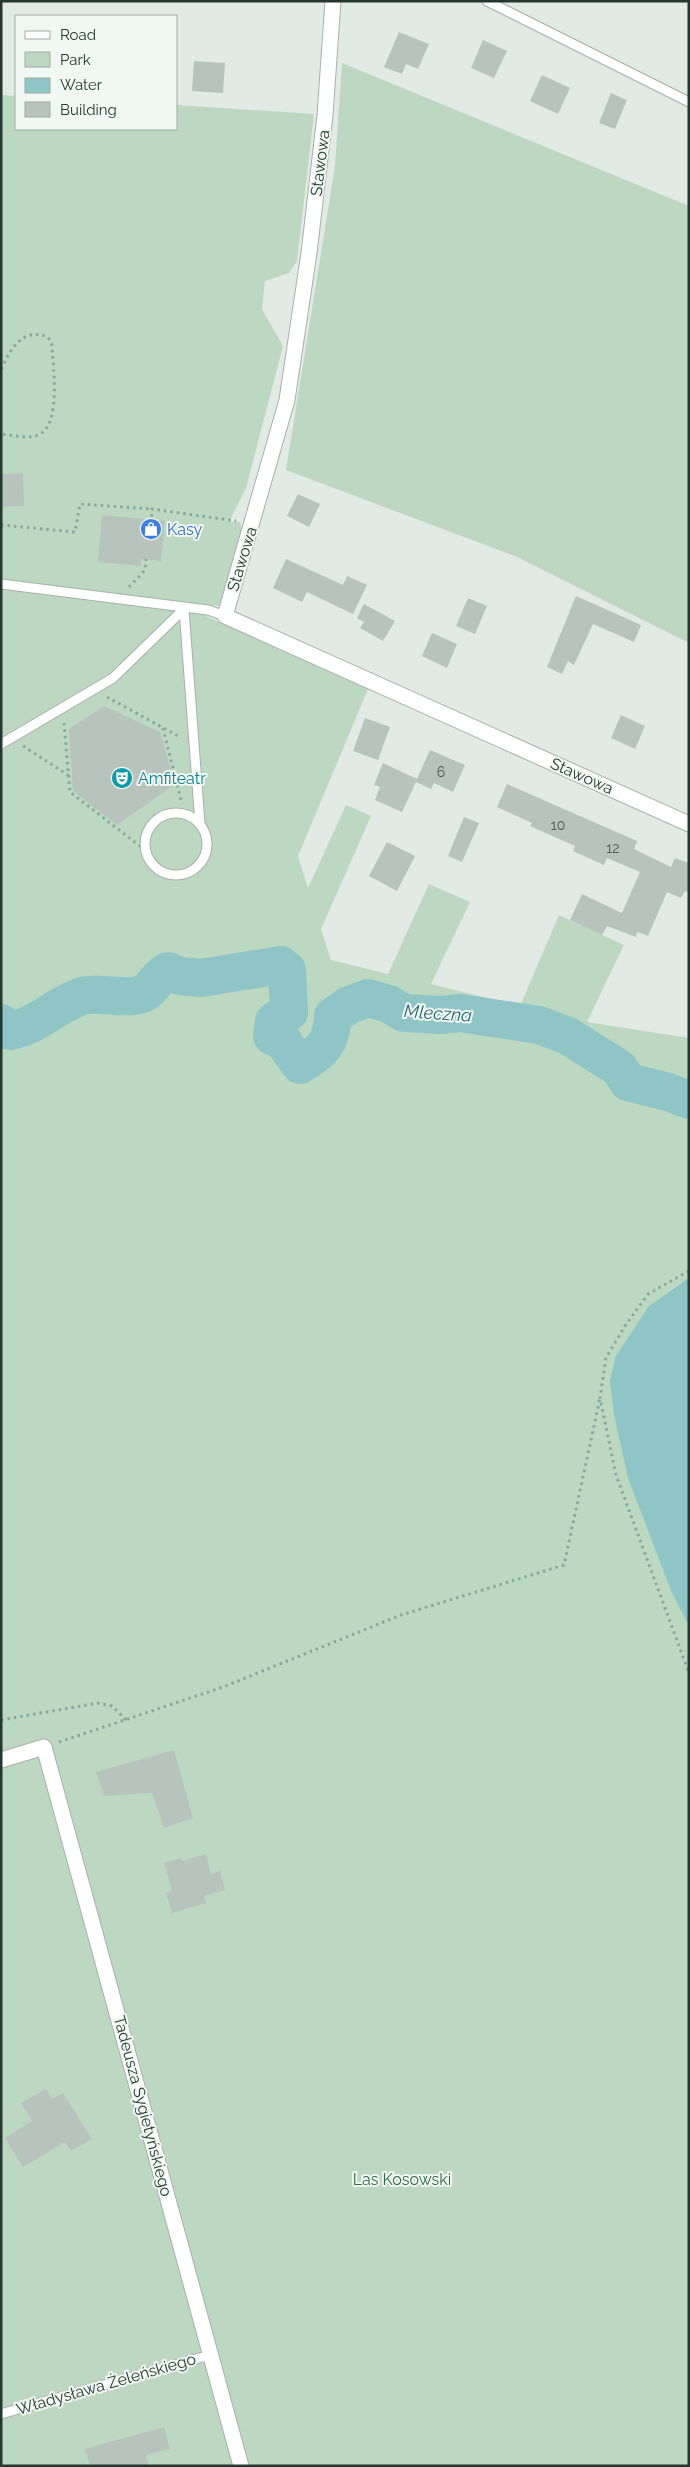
<svg xmlns="http://www.w3.org/2000/svg" width="690" height="2467" font-family="Raleway,sans-serif">
<rect width="100%" height="100%" fill="#e1eae5"/>
<!-- green -->
<g fill="#bdd8c1">
<polygon points="342,63 689,206 689,643 517,557 286,470 335,166"/>
<polygon points="1,95 16,96 16,129 176,129 176,105 314,114 297,261 289,273 265,281 262,309 283,346 246,488 231,518 231,522 240,522 243,533 224,604 219,606 209,605 206,616 368,689 298,856 308,888 346,805 371,816 321,929 331,960 388,974 429,884 470,902 431,984 520,1006 559,915 624,945 587,1022 689,1038 689,2466 1,2466"/>
</g>
<!-- water -->
<polygon fill="#90c5c8" points="689,1278 689,1626 672,1593 628,1478 614,1415 610,1380 616,1356 649,1306"/>
<g fill="none" stroke-linecap="round" stroke-linejoin="round">
<!-- river -->
<path stroke="#90c5c8" stroke-width="38" d="M 1,1023 L 10,1031 C 37,1026 56,1005 82,996 C 100,991 132,1002 146,992 C 154,986 156,978 168,971 L 180,976 L 201,978 L 281,965 L 287,970 L 289,1012 L 274,1021 L 272,1036 L 282,1040 L 300,1065 C 323,1051 331,1044 333,1016 L 349,1005 L 368,998 L 389,1004 L 404,1013 L 441,1015 L 460,1013 L 539,1025 L 568,1036 L 619,1068 L 628,1082 L 668,1092 L 689,1100"/>
</g>
<!-- building -->
<g fill="#b7c4be">
<polygon points="399,32 429,44 418,69 406,64 402,74 384,67"/>
<polygon points="483,40 507,51 494,78 471,68"/>
<polygon points="194,61 225,63 223,93 192,91"/>
<polygon points="542,75 570,88 558,114 530,101"/>
<polygon points="611,93 627,100 615,129 599,123"/>
<polygon points="23,473 24,506 1,507 1,474"/>
<polygon points="298,494 320,504 309,527 287,516"/>
<polygon points="102,515 165,521 161,561 141,559 141,566 98,562"/>
<polygon points="286,559 343,585 347,576 367,585 353,614 307,592 302,602 273,588"/>
<polygon points="576,596 641,625 634,642 593,624 574,665 568,661 562,674 547,667"/>
<polygon points="468,598 487,606 475,634 456,626"/>
<polygon points="364,604 395,621 383,641 360,628 364,622 357,618"/>
<polygon points="432,633 457,644 447,668 422,656"/>
<polygon points="104,706 160,732 175,784 117,825 73,791 69,729"/>
<polygon points="621,715 645,726 635,749 611,738"/>
<polygon points="365,718 390,727 378,760 353,751"/>
<polygon points="430,750 465,765 453,792 434,783 431,789 416,782 402,812 375,800 380,787 374,785 383,763 417,779"/>
<polygon points="507,784 637,841 634,849 671,867 675,858 689,863 689,892 685,891 681,898 667,892 648,936 637,932 636,937 607,926 602,935 570,920 582,894 622,913 640,872 607,858 604,865 573,851 575,846 530,826 532,823 497,807"/>
<polygon points="464,817 479,823 462,862 448,856"/>
<polygon points="387,842 415,856 397,891 369,876"/>
<polygon points="174,1750 193,1818 164,1828 152,1793 104,1796 96,1772"/>
<polygon points="206,1854 211,1874 220,1871 225,1890 204,1896 206,1903 172,1913 166,1893 172,1891 164,1863 181,1858 182,1861"/>
<polygon points="46,2089 52,2099 63,2093 92,2139 71,2151 65,2142 23,2167 5,2138 32,2121 21,2103"/>
<polygon points="164,2427 170,2449 146,2455 149,2466 90,2466 85,2449"/>
</g>
<g fill="none" stroke-linecap="round" stroke-linejoin="round">
<!-- lane casing -->
<g stroke="#a5b1ab" stroke-width="11">
<g id="lane">
<polyline points="487,1 689,102"/>
<polyline points="1,584 208,610 225,616"/>
<polyline points="1,744 113,678 184,609 200,824"/>
<circle cx="176" cy="844" r="31"/>
<polyline points="1,2414 210,2355"/>
</g>
</g>
<!-- street casing -->
<g stroke="#a5b1ab" stroke-width="17">
<g id="street">
<polyline points="333,1 325,115 309,253 287,400 225,616 689,824"/>
<polyline points="1,1760 44,1747 241,2466"/>
</g>
</g>
<!-- path -->
<g stroke="#85aa9b" stroke-width="3" stroke-dasharray="2.5 4" stroke-linecap="butt">
<path d="M 1,369 C 11,349 22,327 48,337 L 52,345 C 53,366 61,424 40,434 C 29,440 13,435 1,434"/>
<polyline points="151,523 152,509 236,521"/>
<polyline points="1,525 75,532 80,504 152,509"/>
<polyline points="129,587 145,570 146,559"/>
<polyline points="107,697 178,736"/>
<polyline points="64,723 70,792 145,850"/>
<polyline points="163,728 182,804"/>
<polyline points="23,746 68,775"/>
<polyline points="689,1271 648,1294 625,1326 606,1358 600,1398 616,1475 689,1673"/>
<polyline points="1,1720 98,1703 112,1706 126,1720"/>
<polyline points="59,1742 223,1687 401,1615 564,1565 600,1398"/>
</g>
<!-- lane -->
<use href="#lane" stroke="#fff" stroke-width="9"/>
<!-- street -->
<use href="#street" stroke="#fff" stroke-width="15"/>
</g>
<!-- icons -->
<defs>
<g id="shop-disc" transform="scale(1.125)"><circle r="9.5" fill="#3f7fe0" stroke="#f1f7f3"/><path d="M-5-2.5h2.3a2.7 3.5 0 0 1 5.4 0H5L5.5 6h-11ZM-1.5-2.5h3a1.5 2.3 0 0 0-3 0Z" fill="#fff"/></g>
<g id="theatre-disc" transform="scale(1.125)"><circle r="9.5" fill="#0f9aa8" stroke="#f1f7f3"/><path d="M-5-5.5Q0-4 5-5.5V0Q5 5 0 6Q-5 5-5 0ZM-3.3-2.5H-1v1.5H-3.3ZM1-2.5H3.3v1.5H1ZM-2.8 1Q0 5.5 2.8 1Z" fill="#fff"/></g>
</defs>
<g fill-rule="evenodd">
<use href="#shop-disc" x="151" y="529"/>
<use href="#theatre-disc" x="122" y="778"/>
</g>
<g text-anchor="middle" dominant-baseline="central" stroke-width="4" stroke-linejoin="round" paint-order="stroke">
<!-- number labels -->
<g font-size="14" fill="#495b54">
<text x="441" y="772">6</text>
<text x="558" y="825">10</text>
<text x="613" y="848">12</text>
</g>
<!-- street labels -->
<g font-size="16" fill="#243831" stroke="#f1f7f3">
<text transform="translate(320 163) rotate(-83)">Stawowa</text>
<text transform="translate(242 559) rotate(-73)">Stawowa</text>
<text transform="translate(582 776) rotate(24)">Stawowa</text>
<text transform="translate(143 2106) rotate(75)">Tadeusza Sygietyńskiego</text>
<text transform="translate(106 2384) rotate(-16)">Władysława Żeleńskiego</text>
</g>
<!-- shop labels -->
<g font-size="16" fill="#366cbe" stroke="#f1f7f3" text-anchor="start">
<text x="167" y="529">Kasy</text>
</g>
<!-- culture labels -->
<g font-size="16" fill="#0d838f" stroke="#f1f7f3" text-anchor="start">
<text x="138" y="778">Amfiteatr</text>
</g>
<!-- park labels -->
<g font-size="16" fill="#336a43" stroke="#f1f7f3">
<text x="402" y="2179">Las Kosowski</text>
</g>
<!-- water labels -->
<g font-size="18" font-style="italic" fill="#25676d" stroke="#f1f7f3">
<text transform="translate(438 1013) rotate(4)">Mleczna</text>
</g>
</g>
<!-- border -->
<rect width="690" height="2467" fill="none" stroke="#243831" stroke-width="5"/>
<!-- legend -->
<rect x="15" y="15" width="162" height="115" fill="#f1f7f3" stroke="#9faba5"/>
<rect x="25" y="31" width="25" height="8" fill="#ffffff" stroke="#9faba5"/>
<text x="60" y="40" font-size="15" fill="#243831">Road</text>
<rect x="25" y="52" width="25" height="15" fill="#bdd8c1" stroke="#9faba5"/>
<text x="60" y="65" font-size="15" fill="#243831">Park</text>
<rect x="25" y="78" width="25" height="15" fill="#90c5c8" stroke="#9faba5"/>
<text x="60" y="90" font-size="15" fill="#243831">Water</text>
<rect x="25" y="102" width="25" height="15" fill="#b7c4be" stroke="#9faba5"/>
<text x="60" y="115" font-size="15" fill="#243831">Building</text>
</svg>
